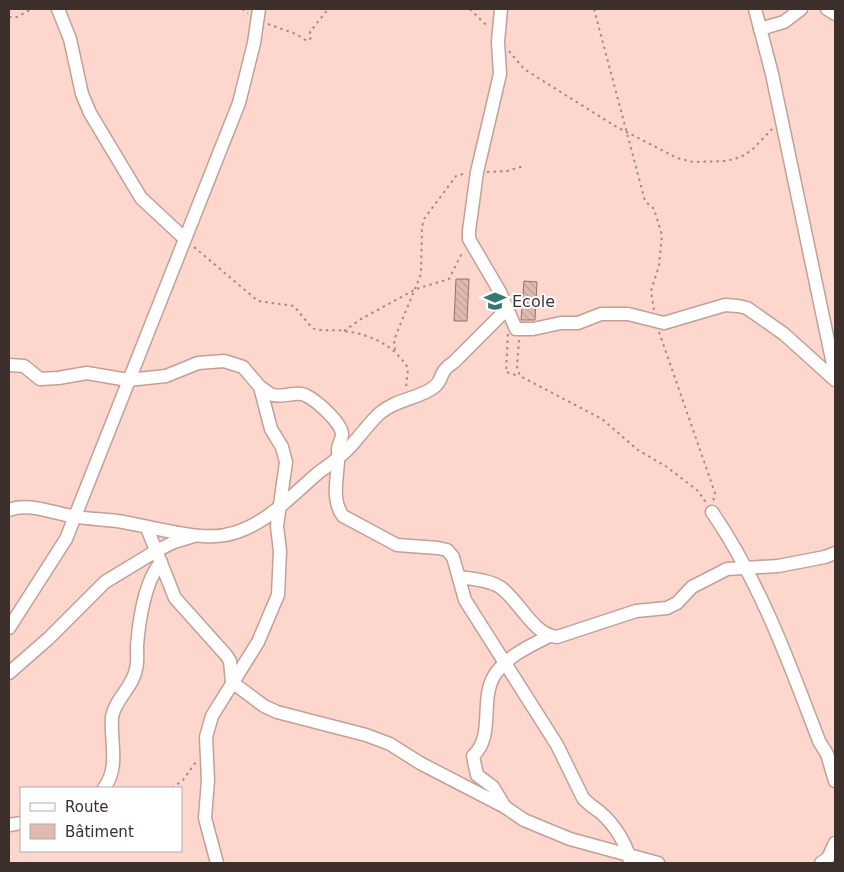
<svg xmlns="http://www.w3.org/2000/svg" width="844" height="872" font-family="'DejaVu Sans',sans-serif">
<defs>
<pattern id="building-back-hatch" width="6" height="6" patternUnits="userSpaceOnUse" patternTransform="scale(1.25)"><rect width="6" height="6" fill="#dfbab0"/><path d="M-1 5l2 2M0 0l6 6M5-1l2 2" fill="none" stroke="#c0a098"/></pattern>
</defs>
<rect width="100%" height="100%" fill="#fdd7cd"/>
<!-- building -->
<g fill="url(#building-back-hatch)" stroke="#947269">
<polygon points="456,279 469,279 467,321 454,321"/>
<polygon points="524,281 537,282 535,320 521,320"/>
</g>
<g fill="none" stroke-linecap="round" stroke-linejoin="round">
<!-- minor casing -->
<g stroke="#c39f95" stroke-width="15">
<g id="minor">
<polyline points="58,9 70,39 82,94 90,113 141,198 184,238"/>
<polyline points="501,9 498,42 500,74 477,172 469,231 469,239 500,292 516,329 533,329 561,323 578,323 601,314 628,314 664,323 725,305 738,306 747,308 784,334 835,380"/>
<polyline points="755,9 772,74 835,374"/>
<polyline points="827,9 835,14"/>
<polyline points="760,29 784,22 801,9"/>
<polyline points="9,365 24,366 40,379 58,378 87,373 128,380 166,376 198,363 224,361 243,367 260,387 271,429 282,447 286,462 277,526 280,551 278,595 258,642 212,716 206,737 208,780 205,818 217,863"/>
<path d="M 260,387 C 264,389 269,394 273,395 C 283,398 298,390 307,396 C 317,401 343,424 342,435 C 342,440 338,444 338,449 C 340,471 329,498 343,516 L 397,545 L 438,548 L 447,550 L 453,557 L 465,600 L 557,745 L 583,798 C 589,805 595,808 601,813 C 614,824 629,847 630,863"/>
<path d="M 9,510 C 27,502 53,513 72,516 C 86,519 102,519 117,521 C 145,525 198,541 225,535 C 263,528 290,497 318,473 C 329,465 341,457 350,447 C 360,436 369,423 380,413 C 398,398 419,399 434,387 C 444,380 437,373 454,362 L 508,308"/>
<path d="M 712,512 C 760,582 789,662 819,741 L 827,754 L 835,781"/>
<polyline points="147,528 175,598 226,655 230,661 232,682 264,706 277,712 366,735 390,744 420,763 505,807"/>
<path d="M 459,577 C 472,579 489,580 500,587 C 520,601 532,634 557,637 L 636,611 L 667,608 L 677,603 L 692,587 L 727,569 L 778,566 L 825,557 L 835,553"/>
<polyline points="9,628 66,539 239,103 254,43 259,9"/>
<path d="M 549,636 C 530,646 509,655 496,673 C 478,698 496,735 473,756 L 477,775 L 493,787 L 505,807 L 524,820 L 570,839 L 658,863"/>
<polyline points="9,673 49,638 105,582 156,551 174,542 194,536"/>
<path d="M 104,788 C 120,767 110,741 112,717 C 115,699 133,687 136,669 C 138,662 137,653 137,646 C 139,620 145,581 161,562"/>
<polyline points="9,825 21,823"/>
<polyline points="821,863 828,858 835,843"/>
</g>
</g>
<!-- path -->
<g stroke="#a68b83" stroke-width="2" stroke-dasharray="2.5 4" stroke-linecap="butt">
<polyline points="242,9 248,13"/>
<polyline points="470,9 488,27"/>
<polyline points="594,9 645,201 654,209 662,235 659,266 651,291 654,310"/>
<polyline points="9,17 17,17 32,9"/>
<polyline points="268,24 296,34 307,41 311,38 310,32 328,9"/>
<polyline points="509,51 524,69 532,74 615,126 677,158 693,162 726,161 741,157 752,150 772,129"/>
<polyline points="487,172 507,171 524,166"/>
<path d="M 194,247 L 258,301 L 294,306 L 312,328 C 322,332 333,329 344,331 C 370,334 394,345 408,368 L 406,387"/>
<polyline points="344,331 361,319 416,289 449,279 463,251"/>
<polyline points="659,332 715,493 713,502"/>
<polyline points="508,334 506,372 519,376"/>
<polyline points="519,340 517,367 520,376 602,419 638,450 667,467 698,491 707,504"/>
<polyline points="395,350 394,340 421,274 422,227 424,219 456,176 467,173"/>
<polyline points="172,788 183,780 196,762"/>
</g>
<!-- minor -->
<use href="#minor" stroke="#fff" stroke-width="12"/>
</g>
<!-- icons -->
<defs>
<g id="school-bare" transform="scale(1.725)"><path d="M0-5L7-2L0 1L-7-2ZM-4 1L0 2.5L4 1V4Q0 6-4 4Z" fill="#327972" stroke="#fff" stroke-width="2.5" paint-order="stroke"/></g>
</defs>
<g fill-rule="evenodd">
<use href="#school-bare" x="495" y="301"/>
</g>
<g text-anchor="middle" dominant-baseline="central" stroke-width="4" stroke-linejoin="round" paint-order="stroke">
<!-- poi labels -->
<g font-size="16" fill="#3d2f2b" stroke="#fff" text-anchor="start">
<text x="512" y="301">Ecole</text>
</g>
</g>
<!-- border -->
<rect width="844" height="872" fill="none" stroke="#3d2f2b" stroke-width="20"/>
<!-- legend -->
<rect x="20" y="787" width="162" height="65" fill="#ffffff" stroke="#b1acaa"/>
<rect x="30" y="803" width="25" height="8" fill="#ffffff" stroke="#b1acaa"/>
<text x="65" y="812" font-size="15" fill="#3d2f2b">Route</text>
<rect x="30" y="824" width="25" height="15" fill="#dfbab0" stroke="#b1acaa"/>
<text x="65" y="837" font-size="15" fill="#3d2f2b">Bâtiment</text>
</svg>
